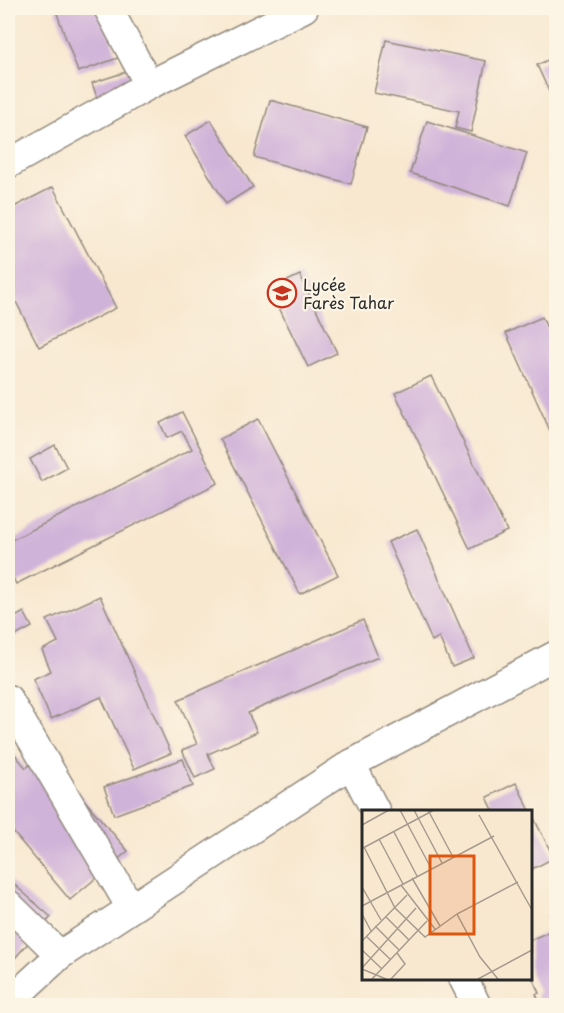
<svg xmlns="http://www.w3.org/2000/svg" width="564" height="1013" font-family="'Playpen Sans',sans-serif">
<rect width="100%" height="100%" fill="#fcf5e5"/>
<filter id="ink" filterUnits="userSpaceOnUse"><feTurbulence type="fractalNoise" baseFrequency=".0167" numOctaves="2"/><feDisplacementMap in="SourceGraphic" scale="12" xChannelSelector="R" yChannelSelector="G"/><feConvolveMatrix kernelMatrix="1 2 1 2 8 2 1 2 1" color-interpolation-filters="sRGB"/></filter>
<filter id="wash" filterUnits="userSpaceOnUse"><feTurbulence type="fractalNoise" baseFrequency=".008" numOctaves="4" result="noise"/><feDisplacementMap in="SourceGraphic" scale="24" xChannelSelector="R" yChannelSelector="G"/><feGaussianBlur stdDeviation="1.35" result="paint"/><feColorMatrix in="noise" values="0 0 0 0 0 0 0 0 0 0 0 0 0 0 0 0 0 1.4 0 .05"/><feComposite in="paint" operator="in"/></filter>
<g filter="url(#wash)">
<rect width="100%" height="100%" fill="#f8e8d0"/>
<g id="blocks">
<!-- building -->
<g fill="#d0b3d9">
<polygon points="55,8 100,8 118,58 78,72"/>
<polygon points="386,40 486,61 471,132 455,128 459,111 374,93"/>
<polygon points="556,56 556,107 537,65"/>
<polygon points="132,70 140,94 100,106 92,83"/>
<polygon points="270,100 367,127 351,184 254,157"/>
<polygon points="211,120 253,187 226,204 185,136"/>
<polygon points="427,121 527,153 510,206 410,173"/>
<polygon points="53,187 116,308 39,347 8,286 8,210"/>
<polygon points="300,275 337,353 308,367 270,289"/>
<polygon points="542,317 556,348 556,444 506,333"/>
<polygon points="431,376 507,531 470,549 395,393"/>
<polygon points="182,412 218,483 16,584 8,568 8,536 10,541 192,449 182,431 167,438 160,423"/>
<polygon points="258,419 338,575 300,594 220,439"/>
<polygon points="55,445 67,468 42,482 30,459"/>
<polygon points="417,529 474,658 452,667 439,637 432,641 388,542"/>
<polygon points="100,596 171,753 134,769 101,697 51,719 33,679 51,671 42,650 58,642 47,620"/>
<polygon points="24,612 32,627 8,640 8,621"/>
<polygon points="363,620 378,657 248,713 257,732 208,754 215,769 195,778 182,750 197,744 178,700"/>
<polygon points="8,746 26,768 44,753 128,851 70,900 8,826"/>
<polygon points="183,759 193,786 114,815 104,787"/>
<polygon points="516,783 554,858 530,870 530,812 489,812 493,810 487,797"/>
<polygon points="8,879 51,917 8,966"/>
<polygon points="556,912 556,1006 541,1006 536,994 539,993 530,972 530,940 555,929 549,915"/>
</g>
</g>
</g>
<g filter="url(#ink)">
<use href="#blocks" fill-opacity="0" stroke="#928a7e" stroke-width="1.5"/>
<g fill="none" stroke-linecap="round" stroke-linejoin="round">
<!-- street casing -->
<g stroke="#928a7e" stroke-width="31">
<g id="street">
<polyline points="108,8 149,85"/>
<polyline points="8,164 149,85 304,8"/>
<polyline points="8,699 131,908"/>
<polyline points="376,812 351,764 556,655"/>
<polyline points="8,904 60,955"/>
<polyline points="463,978 477,1006"/>
<polyline points="8,1003 60,955 351,764"/>
</g>
</g>
<!-- street -->
<use href="#street" stroke="#fff" stroke-width="28"/>
</g>
</g>
<!-- icons -->
<defs>
<g id="school-ring" transform="scale(1.5)"><circle r="9.5" fill="#fcf5e5" stroke="#c8321e" stroke-width="1.5"/><path d="M0-5L7-2L0 1L-7-2ZM-4 1L0 2.5L4 1V4Q0 6-4 4Z" fill="#c8321e"/></g>
</defs>
<g fill-rule="evenodd">
<use href="#school-ring" x="282" y="293"/>
</g>
<g text-anchor="middle" dominant-baseline="central" stroke-width="4.5" stroke-linejoin="round" paint-order="stroke">
<!-- poi labels -->
<g font-size="16" fill="#2b2b2b" stroke="#fcf5e5" text-anchor="start">
<text x="303" y="284">Lycée<tspan x="303" dy="18">Farès Tahar</tspan></text>
</g>
</g>
<!-- overview -->
<g transform="translate(362 810)">
<rect width="170" height="170" fill="#f8e8d0"/>
<path fill="none" stroke="#a69c8e" stroke-width="1.5" d="M 38,0 L 69,58M 52,0 L 80,53M 66,0 L 91,47M 117,5 L 170,100M 0,15 L 27,0M 32,22 L 55,66M 17,29 L 41,74M 2,37 L 33,98 L 63,127 L 95,104M 1,38 L 72,0M 50,68 L 78,116M 39,75 L 73,119M 0,77 L 19,110M 0,96 L 132,26M 0,104 L 9,121M 24,107 L 47,130M 13,116 L 37,140M 4,126 L 29,150M 0,131 L 45,85M 0,140 L 20,159M 0,158 L 54,98M 0,159 L 24,169M 10,169 L 65,111M 29,169 L 43,154 L 35,143M 116,169 L 170,140M 136,169 L 118,147 L 95,104 L 156,72"/>
<path fill="#df570e" fill-opacity="0.15" stroke="#df570e" stroke-width="3" d="M 68,46 L 112,46 L 112,124 L 68,124 Z"/>
<rect width="170" height="170" fill="none" stroke="#2b2b2b" stroke-width="3"/>
</g>
<!-- margin -->
<rect width="564" height="1013" fill="none" stroke="#fcf5e5" stroke-width="30"/>
</svg>
